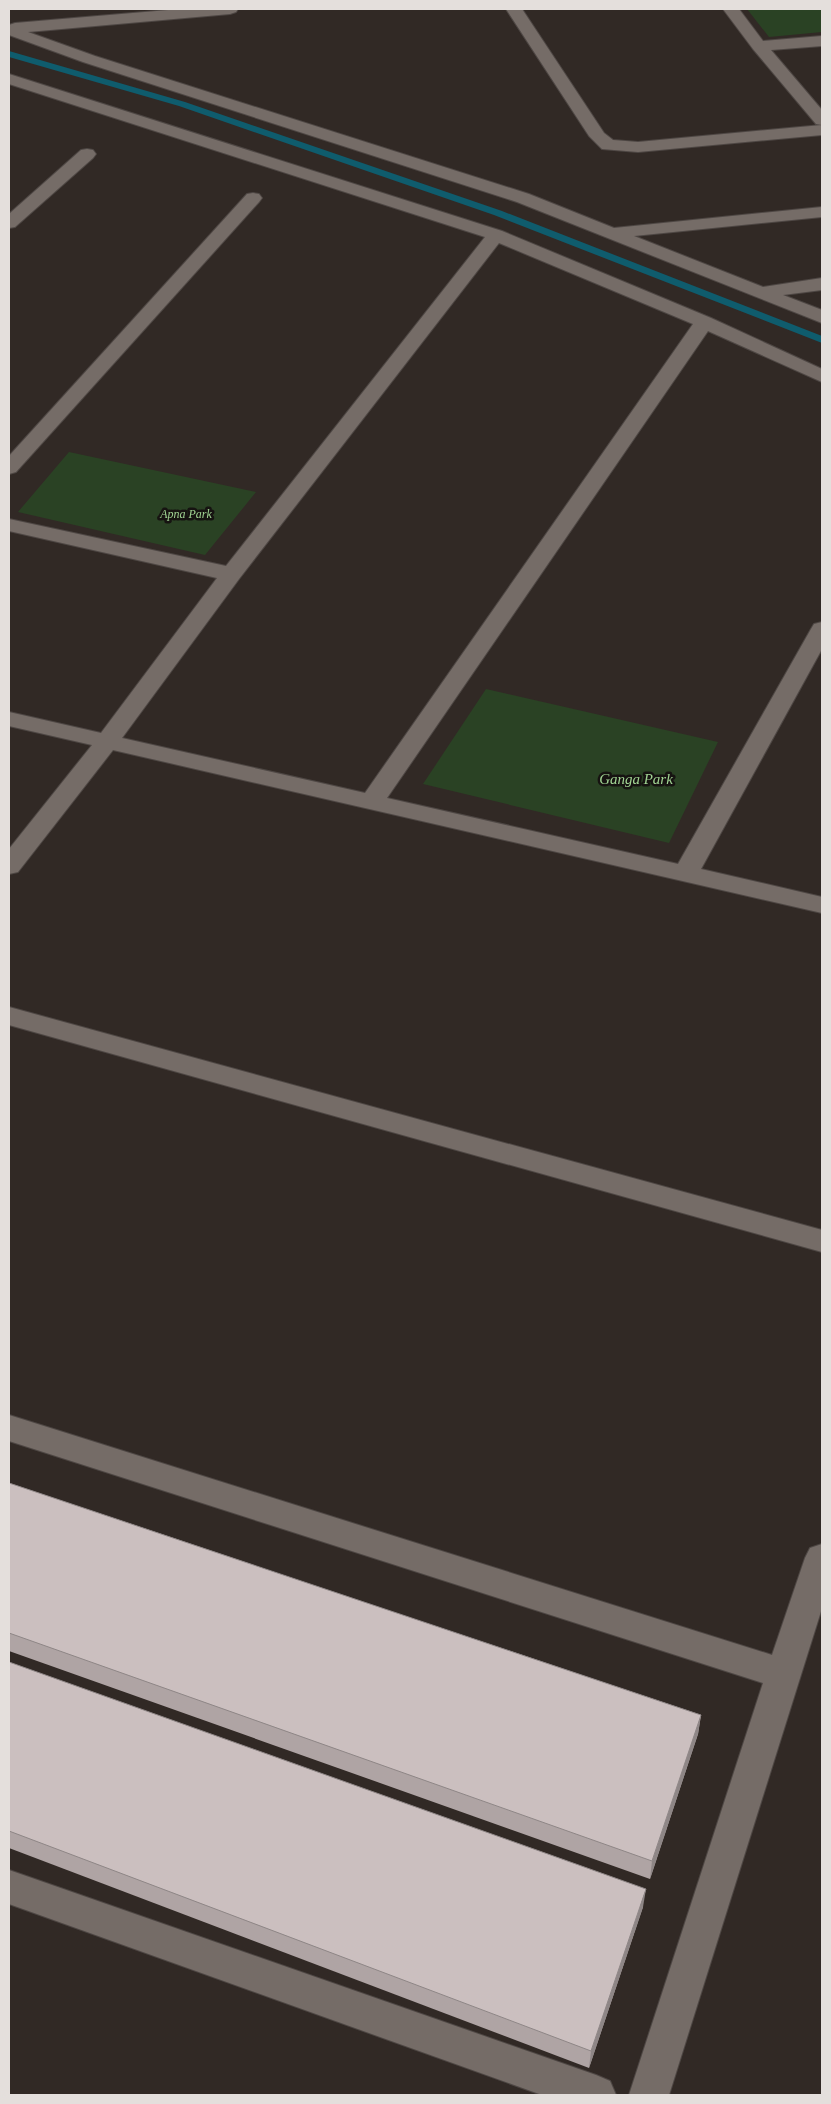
<svg xmlns="http://www.w3.org/2000/svg" width="831" height="2104" font-family="Georgia,serif">
<rect width="100%" height="100%" fill="#312925"/>
<!-- green -->
<g fill="#2a4224">
<polygon points="747,9 822,9 822,32 769,37"/>
<polygon points="69,452 256,492 205,555 18,512"/>
<polygon points="486,689 718,742 669,843 423,784"/>
</g>
<g fill="none" stroke-linecap="round" stroke-linejoin="round">
<!-- stream -->
<polygon fill="#0f5c6d" fill-rule="evenodd" points="9,51 185,102 502,211 822,336 822,343 494,215 179,106 9,57"/>
<!-- minor casing -->
<g stroke="#4e4744" stroke-width="2">
<g id="minor">
<polygon points="180,9 238,9 236,12 230,14 28,32 95,56 529,194 614,228 822,207 822,217 634,236 763,287 822,278 822,290 783,295 822,310 822,323 517,202 83,62 9,35 9,25 15,23"/>
<polygon points="506,9 522,9 604,133 613,140 638,142 822,125 816,124 753,49 723,9 739,9 763,41 822,36 822,46 771,50 822,110 822,135 638,152 602,149 589,136"/>
<path d="M 9,74 L 502,231 L 711,318 L 822,369 L 822,382 L 708,331 L 387,798 L 678,864 L 811,629 L 814,624 L 822,622 L 822,649 L 701,869 L 822,897 L 822,913 L 113,750 L 18,872 L 9,874 L 9,849 L 92,745 L 9,726 L 9,712 L 101,733 L 217,578 L 9,531 L 9,519 L 226,566 L 485,237 L 9,84 ZM 499,243 L 693,324 L 365,793 L 122,738 L 239,579 Z"/>
<polygon points="87,149 93,150 96,154 93,158 15,227 9,228 9,214 81,150"/>
<polygon points="253,193 259,194 262,198 259,202 16,472 9,474 9,456 247,194"/>
<polygon points="9,1007 822,1230 822,1252 9,1025"/>
<polygon points="9,1415 772,1655 805,1558 810,1548 822,1544 822,1608 669,2095 629,2095 763,1683 9,1441"/>
<polygon points="9,1870 596,2075 610,2081 616,2095 542,2095 9,1904"/>
</g>
</g>
<!-- minor -->
<use href="#minor" fill="#756c67" fill-rule="evenodd"/>
</g>
<!-- wall -->
<g fill="#afa4a4">
<polygon points="9,1483 701,1715 698,1734 650,1879 9,1651"/>
<polygon points="9,1662 643,1907 589,2068 9,1848"/>
</g>
<!-- shaded-wall -->
<g fill="#8e8686">
<polygon points="701,1715 698,1734 650,1879 652,1861"/>
<polygon points="646,1889 643,1907 589,2068 591,2051"/>
</g>
<!-- building -->
<g fill="#cbbfbf" stroke="#8e8686">
<polygon points="9,1483 701,1715 652,1861 9,1633"/>
<polygon points="9,1662 646,1889 591,2051 9,1831"/>
</g>
<g text-anchor="middle" dominant-baseline="central" stroke-width="5" stroke-linejoin="round" paint-order="stroke">
<!-- far-park labels -->
<g font-size="12" font-style="italic" fill="#a0d392" stroke="#161311">
<text x="186" y="514">Apna Park</text>
</g>
<!-- park labels -->
<g font-size="15" font-style="italic" fill="#a0d392" stroke="#161311">
<text x="636" y="779">Ganga Park</text>
</g>
</g>
<!-- border -->
<rect width="831" height="2104" fill="none" stroke="#e4dfdc" stroke-width="20"/>
</svg>
